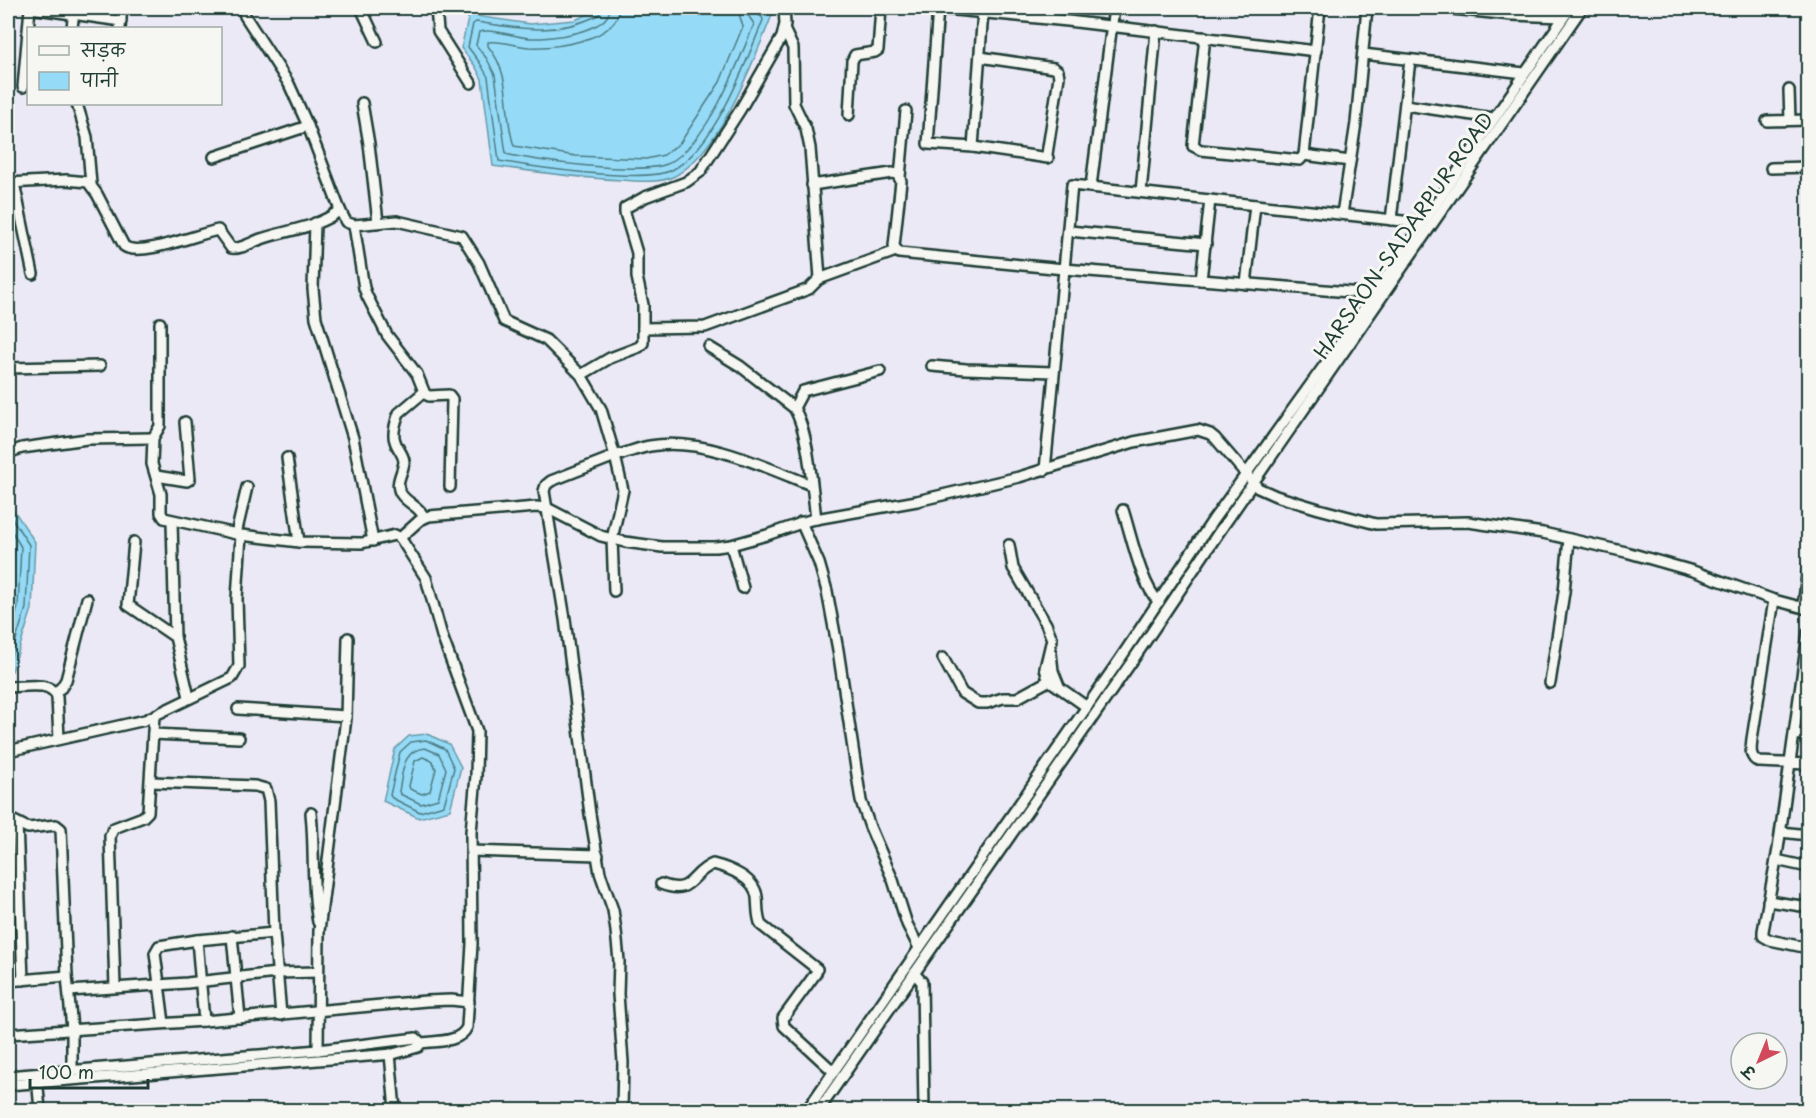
<svg xmlns="http://www.w3.org/2000/svg" width="1816" height="1118" font-family="'Playpen Sans','Playpen Sans Deva',sans-serif">
<rect width="100%" height="100%" fill="#ece9f6"/>
<filter id="ink" filterUnits="userSpaceOnUse"><feTurbulence type="fractalNoise" baseFrequency=".0167" numOctaves="2"/><feDisplacementMap in="SourceGraphic" scale="12" xChannelSelector="R" yChannelSelector="G"/><feConvolveMatrix kernelMatrix="1 2 1 2 8 2 1 2 1" color-interpolation-filters="sRGB"/></filter>
<g filter="url(#ink)">
<!-- water -->
<g fill="#95daf7" stroke="#669ba9" stroke-width="1.5">
<path d="M 602,8 L 747,8 L 773,13 C 753,61 722,149 675,176 C 659,184 638,181 621,180 C 577,178 536,172 493,166 L 482,79 L 475,66 L 461,48 L 469,15 L 530,24 L 575,20 Z"/>
<polygon points="8,507 15,512 35,542 32,609 12,671 8,671"/>
<polygon points="427,734 449,744 461,767 450,810 419,818 383,801 395,749 409,736"/>
</g>
<g fill="none" stroke-linecap="round" stroke-linejoin="round">
<!-- shore -->
<g stroke="#4e7c82" stroke-width="1.5">
<path d="M 602,8 L 599,15 C 555,36 523,29 476,22 L 473,24 L 468,47 L 480,63 L 488,77 L 499,161 C 532,167 645,184 672,170 C 714,149 746,63 763,20 L 762,17 L 755,13 L 754,8"/>
<path d="M 610,8 C 609,33 549,39 529,38 C 513,37 494,28 479,32 L 476,45 L 487,59 L 495,75 L 506,154 C 534,161 646,176 669,163 C 708,142 738,64 754,24 L 748,15 L 746,8"/>
<path d="M 619,8 C 618,41 555,48 529,47 C 516,46 501,40 488,42 L 488,46 C 514,78 502,110 514,146 L 576,156 L 646,159 L 664,155 L 680,143 L 720,82 L 743,26 L 737,8"/>
<polyline points="8,514 11,517 29,545 26,608 8,665"/>
<polyline points="8,525 21,547 18,607 8,641"/>
<polyline points="8,541 12,549 8,611"/>
<polygon points="426,740 445,749 454,768 444,805 420,812 392,798 390,795 400,752 411,742"/>
<path d="M 425,748 L 439,754 L 446,769 L 438,799 L 421,804 L 400,794 L 399,791 C 403,772 402,750 425,748 Z"/>
<polygon points="423,757 432,761 436,769 430,791 422,794 410,789 409,786 415,761"/>
</g>
<!-- minor casing -->
<g stroke="#1f3d34" stroke-width="14">
<g id="minor">
<polyline points="30,8 121,21"/>
<path d="M 243,8 L 245,16 L 289,84 L 308,126 L 340,210 L 346,222 L 354,225 L 397,221 L 462,236 L 479,263 L 504,321 L 546,340 L 581,375 L 601,409 L 615,456 C 627,453 638,448 650,446 C 703,437 763,466 811,485"/>
<polyline points="361,8 377,42"/>
<polyline points="436,8 438,31 471,83"/>
<polyline points="934,8 1068,21 1316,51"/>
<polyline points="938,8 928,144 973,147 1048,158"/>
<polyline points="1442,8 1512,15 1563,17"/>
<polyline points="466,9 466,8"/>
<polyline points="72,28 74,10"/>
<polyline points="120,28 122,8"/>
<polyline points="1205,37 1193,146 1201,150 1300,160 1304,155 1320,8"/>
<polyline points="1363,54 1524,73"/>
<polyline points="980,57 1054,68 1058,71 1059,77 1047,154"/>
<polyline points="23,87 30,8"/>
<polyline points="1789,90 1790,120"/>
<polyline points="362,103 369,144 378,222"/>
<polyline points="77,104 87,137 91,184"/>
<polyline points="1405,105 1493,118"/>
<polyline points="849,115 852,61 855,55 875,52 878,50 881,8"/>
<polyline points="1767,121 1808,120"/>
<polyline points="973,147 983,11"/>
<polyline points="1304,155 1350,161"/>
<polyline points="214,157 308,126"/>
<polyline points="1771,168 1808,167"/>
<polyline points="900,177 906,111"/>
<path d="M 8,183 L 66,180 L 88,182 L 97,194 L 124,246 C 139,258 198,234 218,230 L 231,248 C 240,250 252,242 261,239 C 287,230 318,228 340,210"/>
<polyline points="14,183 33,274"/>
<polyline points="812,185 892,173 897,174 901,181 894,246 899,253 1064,269 1374,294"/>
<polyline points="1091,186 1114,8"/>
<polyline points="1141,192 1156,31"/>
<polyline points="1342,214 1356,123 1367,8"/>
<polyline points="1391,220 1410,60"/>
<polyline points="315,223 313,289 316,318 353,438 373,541"/>
<polyline points="354,225 364,288 367,296 387,335 417,374 425,394 429,396 449,395 452,399 450,487"/>
<polyline points="1069,231 1206,244"/>
<polyline points="819,279 896,251"/>
<polyline points="1201,280 1210,200"/>
<polyline points="1246,284 1255,205"/>
<polyline points="643,328 705,327 809,289 820,278 810,148 806,129 794,104 793,48 784,29"/>
<path d="M 709,347 L 740,366 L 794,408 C 809,433 812,488 816,519"/>
<polyline points="932,366 966,369 1053,372"/>
<polyline points="8,368 100,366"/>
<polyline points="581,375 610,358 639,347 643,343 643,305 637,277 637,253 625,213 625,208 645,197 686,182 700,172 740,110 782,37 785,24 784,8"/>
<polyline points="794,408 803,391 880,371"/>
<polyline points="8,453 22,448 87,439 153,438"/>
<polyline points="287,458 299,542"/>
<polyline points="1045,470 1072,185 1421,223"/>
<polyline points="156,476 187,481 190,479 185,422"/>
<path d="M 1123,510 C 1131,534 1141,585 1159,602"/>
<path d="M 424,517 C 418,505 409,505 401,494 C 394,483 403,473 404,462 C 404,454 397,449 395,441 C 392,434 396,421 399,413 L 424,392"/>
<polyline points="172,521 175,637 189,697"/>
<polyline points="801,522 819,563 827,591 838,650 861,801 870,827 893,880 907,924 919,948"/>
<polyline points="236,534 247,487"/>
<polyline points="400,538 420,520 429,516 536,507 547,508 601,536 625,542 662,547 716,547 731,545 767,535 810,520 917,501 1019,477 1134,442 1198,430 1210,434 1215,438 1258,488 1276,496 1319,509 1376,524 1468,522 1543,533 1626,552 1693,571 1774,600 1808,609"/>
<polyline points="134,542 128,605 175,637"/>
<polyline points="731,545 743,588"/>
<polyline points="1009,545 1013,568 1046,624 1052,639 1045,668 1047,676 1053,683 1087,707"/>
<polyline points="614,591 612,539 623,490 615,456 551,481 546,485 544,491 565,619 590,814 600,873 613,910 616,931 619,961 618,994 623,1062 622,1110"/>
<path d="M 1774,600 L 1752,739 C 1751,748 1749,758 1759,762 L 1808,764"/>
<polyline points="1803,608 1808,566"/>
<polyline points="1808,633 1778,849 1763,931 1763,936 1770,940 1808,948"/>
<polyline points="1051,653 1053,671 1059,686"/>
<polyline points="943,658 962,693 978,703 987,703 1003,698 1017,698 1050,680"/>
<polyline points="1550,683 1564,592 1569,539"/>
<path d="M 8,687 C 23,687 51,680 57,697 L 59,739"/>
<polyline points="55,692 61,688 66,680 87,599"/>
<polyline points="238,709 346,716"/>
<polyline points="153,734 239,738"/>
<polyline points="1795,734 1808,736"/>
<polyline points="8,751 145,720 232,678 239,666 237,599 241,535"/>
<polyline points="151,782 255,786 266,789 269,801 274,933 281,1015"/>
<path d="M 311,813 C 315,850 311,886 318,922"/>
<polyline points="8,818 28,828 56,825 61,829 67,976 72,1029 72,1071"/>
<polyline points="17,823 23,980"/>
<polyline points="1781,832 1808,835"/>
<polyline points="471,851 598,855"/>
<polyline points="1776,860 1808,867"/>
<path d="M 661,884 C 693,896 689,874 713,864 C 729,868 755,878 757,897 C 758,906 757,917 761,925 L 817,969 L 816,973 L 783,1018 L 784,1026 L 834,1072"/>
<polyline points="1768,901 1808,907"/>
<polyline points="232,936 240,1018"/>
<polyline points="197,940 204,1021"/>
<polyline points="914,973 922,982 924,1110"/>
<polyline points="8,981 67,976"/>
<polyline points="115,987 110,836 114,828 143,817 148,812 154,716"/>
<polyline points="69,991 187,983 277,973 318,972"/>
<polyline points="164,1023 155,953 159,946 197,940 274,933"/>
<polyline points="8,1034 204,1021 426,1001 451,1000 469,1002"/>
<polyline points="318,1050 319,931 346,718 348,638"/>
<polyline points="390,1054 395,1110"/>
<polyline points="8,1076 318,1050 408,1039 416,1038 421,1043"/>
<polyline points="37,1077 40,1110"/>
<path d="M 8,1085 L 393,1054 L 418,1047 L 421,1043 C 436,1041 460,1043 467,1027 L 472,944 L 471,832 L 476,776 L 477,731 L 442,636 L 426,578 L 401,539 L 395,535 L 362,543 L 299,542 L 241,535 L 164,518 L 161,513 L 161,494 L 152,464 L 153,438 L 160,426 L 160,323"/>
<polyline points="807,1110 1120,659 1213,520 1339,345 1570,8"/>
<polyline points="819,1110 1135,657 1219,532 1582,8"/>
</g>
</g>
<!-- minor -->
<use href="#minor" stroke="#f6f6f2" stroke-width="9"/>
</g>
</g>
<g text-anchor="middle" dominant-baseline="central" stroke-width="6" stroke-linejoin="round" paint-order="stroke">
<!-- street labels -->
<g font-size="20" fill="#1f3d34" stroke="#f6f6f2">
<text transform="translate(1403 235) rotate(-55)">HARSAON-SADARPUR ROAD</text>
</g>
</g>
<!-- margin -->
<rect width="1816" height="1118" fill="none" stroke="#f6f6f2" stroke-width="30"/>
<rect x="15" y="15" width="1786" height="1088" fill="none" stroke="#1f3d34" stroke-width="2" filter="url(#ink)"/>
<!-- legend -->
<rect x="27" y="27" width="195" height="78" fill="#f6f6f2" stroke="#a0aca6" stroke-width="1.5"/>
<rect x="39" y="46" width="30" height="9" fill="#f6f6f2" stroke="#a0aca6" stroke-width="1.5"/>
<text x="81" y="57" font-size="18" fill="#1f3d34">सड़क</text>
<rect x="39" y="72" width="30" height="18" fill="#95daf7" stroke="#a0aca6" stroke-width="1.5"/>
<text x="81" y="87" font-size="18" fill="#1f3d34">पानी</text>
<!-- north arrow -->
<g transform="translate(1759 1061) rotate(223)"><circle r="28" fill="#f6f6f2" stroke="#a0aca6" stroke-width="1.5"/>
<path d="M0-4.5L10 22L0 15L-10 22Z" fill="#d1495b"/>
<text y="-9" font-size="16" font-weight="bold" text-anchor="middle" fill="#1f3d34">उ</text>
</g>
<!-- scale -->
<path d="M30 1079v9h118v-9" fill="none" stroke="#1f3d34" stroke-width="3"/>
<text x="39" y="1079" font-size="18" fill="#1f3d34" stroke="#f6f6f2" stroke-width="4.5" paint-order="stroke">100 m</text>
</svg>
